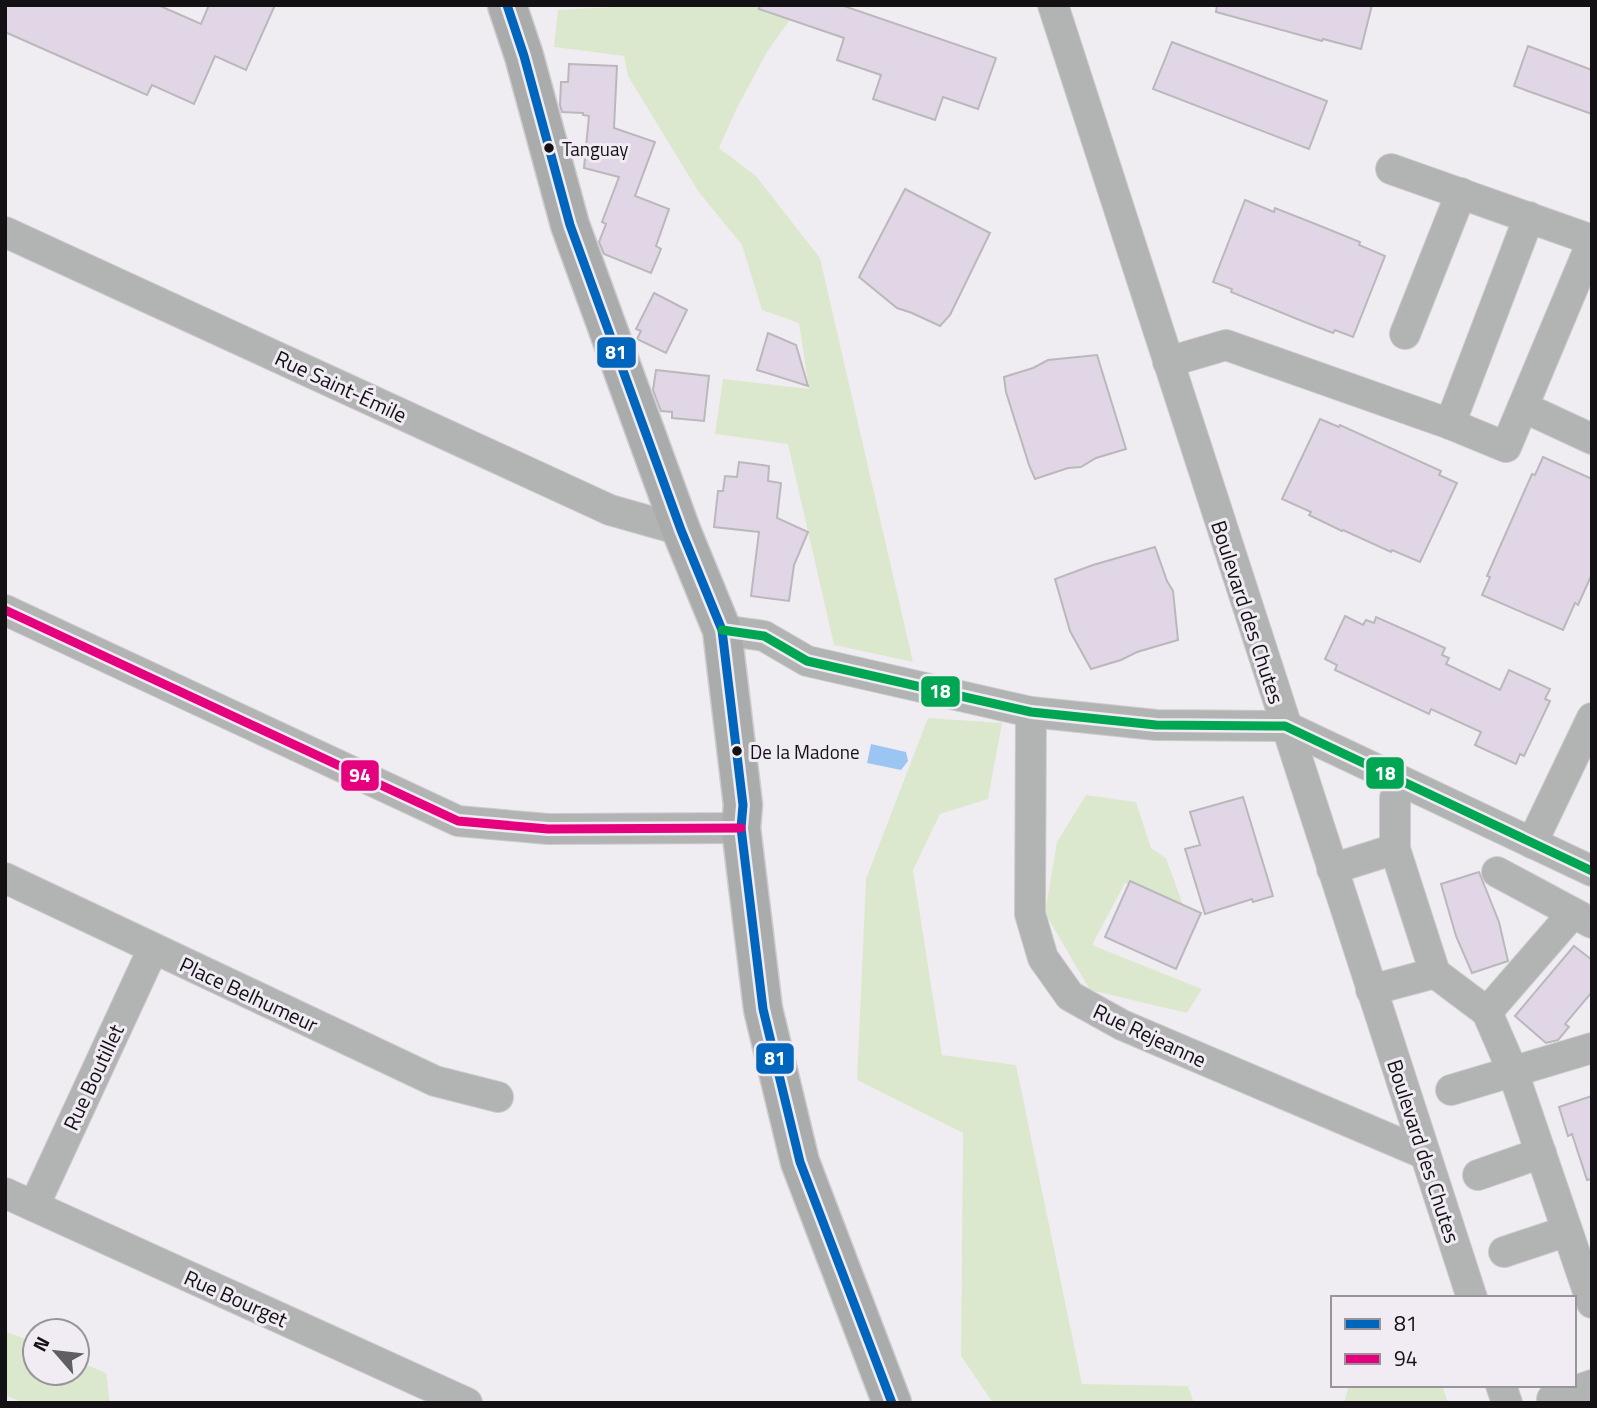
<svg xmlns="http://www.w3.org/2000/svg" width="1597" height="1408" font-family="'Titillium Web',sans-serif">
<rect width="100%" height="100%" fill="#f0edf2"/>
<!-- green -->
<g fill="#dce8ce">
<polygon points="611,5 800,5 767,52 736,110 719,148 756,176 820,258 913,662 834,645 788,444 715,434 723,379 809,389 799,323 762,310 742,245 698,191 628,76 624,56 554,47 558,10 610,7"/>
<polygon points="928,718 1002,723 988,799 940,814 913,870 942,1055 1016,1065 1082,1384 1188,1386 1194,1403 993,1403 961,1356 963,1133 857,1080 866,879"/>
<polygon points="1086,795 1136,802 1151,848 1166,858 1183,905 1125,883 1092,945 1202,989 1187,1013 1090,990 1045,913 1057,842"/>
<polygon points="5,1331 35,1343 35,1373 77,1373 77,1361 106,1373 110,1403 24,1403 5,1395"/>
<polygon points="1349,1385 1442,1385 1448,1403 1344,1403"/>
</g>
<!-- water -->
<polygon fill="#9bc6f3" points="871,744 906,752 908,761 901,770 867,763"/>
<!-- building -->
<g fill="#e1d6e6" stroke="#bab8bb" stroke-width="2">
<polygon points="5,5 158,5 201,24 209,5 275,5 246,70 215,56 194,104 152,85 147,95 5,32"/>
<polygon points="760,5 841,5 996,58 978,109 943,97 935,120 873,99 881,75 837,60 844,38 759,9"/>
<polygon points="1217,5 1372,5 1361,49 1323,39 1322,41 1216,12"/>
<polygon points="1172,42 1327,101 1309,149 1153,89"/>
<polygon points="1528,46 1592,70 1592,114 1514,86"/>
<polygon points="569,64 617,66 614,128 655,142 635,196 669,209 656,246 661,249 651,273 604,254 599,242 606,224 602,222 619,177 584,168 589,116 583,115 583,113 562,112 560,105 561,82 568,82"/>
<polygon points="905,189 990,233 950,315 940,326 912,313 897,308 859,277"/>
<polygon points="1245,200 1274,212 1275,208 1313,223 1360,242 1359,245 1385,256 1353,337 1335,330 1333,333 1302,321 1231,292 1232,289 1213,282"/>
<polygon points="654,293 687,310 666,353 637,339 641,331 636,329"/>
<polygon points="768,333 796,345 808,386 757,370"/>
<polygon points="1097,355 1126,449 1096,458 1081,467 1068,468 1035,479 1029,465 1006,392 1004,377 1033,368 1048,360"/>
<polygon points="656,370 709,376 704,421 672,418 672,412 661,411 653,390"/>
<polygon points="1320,419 1339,427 1340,425 1441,471 1439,475 1457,483 1420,562 1392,550 1391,552 1343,530 1342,531 1309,515 1311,512 1282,499"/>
<polygon points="1543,457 1592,479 1592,574 1578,605 1575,603 1563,630 1482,595 1490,577 1487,576 1532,474 1535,475"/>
<polygon points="739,462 769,466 768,481 781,483 777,518 808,532 794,565 789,601 751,596 759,532 714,527 718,491 723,491 725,476 737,477"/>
<polygon points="1155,547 1167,581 1173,591 1178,640 1137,652 1121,660 1091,669 1070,631 1055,579 1093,565"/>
<polygon points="1345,616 1363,625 1366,620 1374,623 1376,617 1412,633 1445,648 1442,655 1449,658 1446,664 1500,690 1509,670 1550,689 1545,699 1550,701 1524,756 1520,754 1516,764 1475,745 1481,732 1431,709 1429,714 1335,670 1337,665 1325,659"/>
<polygon points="1243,797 1273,896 1253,902 1252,899 1205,914 1185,849 1200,845 1190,812"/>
<polygon points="1479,872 1499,922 1508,961 1472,973 1456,936 1441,884"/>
<polygon points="1130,881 1201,913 1176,969 1105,937"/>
<polygon points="1574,946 1592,960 1592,992 1565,1024 1569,1027 1558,1040 1546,1043 1515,1016"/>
<polygon points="1592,1096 1592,1179 1587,1180 1572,1134 1568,1136 1559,1107"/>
</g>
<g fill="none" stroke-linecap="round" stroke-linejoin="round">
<!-- minor casing -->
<g stroke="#cdcbce" stroke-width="32">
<g id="minor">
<polyline points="1053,5 1472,1298"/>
<polyline points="1391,169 1592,240"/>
<polyline points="5,232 610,510 681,530"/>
<polyline points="1405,334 1461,193"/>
<polyline points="1168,362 1226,345 1450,424 1506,447 1592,242"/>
<polyline points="1523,407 1592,439"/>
<polyline points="1450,424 1529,217"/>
<polyline points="5,610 458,821 548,829 741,828"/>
<polyline points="722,630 764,636 807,661 1031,712 1156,725 1285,726 1592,871"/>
<polyline points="1031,712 1030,914 1043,958 1070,996 1122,1025 1425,1154"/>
<polyline points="1402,782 1395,798 1395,849 1435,973"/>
<polyline points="1532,843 1592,718"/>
<polyline points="1332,869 1395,849"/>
<polyline points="1497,872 1592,923"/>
<polyline points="5,878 435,1081 498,1097"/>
<polyline points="1371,990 1435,973 1487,1012 1513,1072 1592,1303"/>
<polyline points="1487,1012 1573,913"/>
<polyline points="1451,1090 1592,1048"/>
<polyline points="1478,1175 1541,1153"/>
<polyline points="5,1193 467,1403"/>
<polyline points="34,1206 153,949"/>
<polyline points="1504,1252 1567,1231"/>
<polyline points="1501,1385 1507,1403"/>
<polyline points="1552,1399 1592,1385"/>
</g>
</g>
<!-- major casing -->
<g stroke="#cdcbce" stroke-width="41">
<polyline id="major" points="507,5 524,56 570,225 681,530 722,630 743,805 741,828 763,1009 800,1162 892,1403"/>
</g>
<!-- minor -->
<use href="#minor" stroke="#b2b3b3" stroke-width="30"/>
<!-- major -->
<use href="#major" stroke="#aaacac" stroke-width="38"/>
<!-- bus-1 casing -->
<g stroke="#f1ebf4" stroke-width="14">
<polyline id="bus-1" points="507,5 524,56 570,225 681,530 722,630 743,805 741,828 763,1009 800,1162 892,1403"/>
</g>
<!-- bus-2 casing -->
<g stroke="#f1ebf4" stroke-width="14">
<polyline id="bus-2" points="5,610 458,821 548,829 741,828"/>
</g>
<!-- bus-3 casing -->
<g stroke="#f1ebf4" stroke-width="14">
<polyline id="bus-3" points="722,630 764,636 807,661 1031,712 1156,725 1285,726 1592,871"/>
</g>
<!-- bus-1 -->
<use href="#bus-1" stroke="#0065bd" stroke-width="9"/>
<!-- bus-2 -->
<use href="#bus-2" stroke="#e5007d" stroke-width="9"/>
<!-- bus-3 -->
<use href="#bus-3" stroke="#00a651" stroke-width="9"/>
</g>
<!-- markers -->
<g fill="#131114" stroke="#f1ebf4" stroke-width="2.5">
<circle cx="549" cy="148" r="6"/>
<circle cx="737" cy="751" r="6"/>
</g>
<g text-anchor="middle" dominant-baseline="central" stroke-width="6" stroke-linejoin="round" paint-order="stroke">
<!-- bus labels -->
<g font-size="19" fill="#131114" stroke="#f1ebf4" text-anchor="start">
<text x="562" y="148">Tanguay</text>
<text x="750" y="751">De la Madone</text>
</g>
<!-- street labels -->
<g font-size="21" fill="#131114" stroke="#f1ebf4">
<text transform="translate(341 386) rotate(25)">Rue Saint-Émile</text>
<text transform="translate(1248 612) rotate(72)">Boulevard des Chutes</text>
<text transform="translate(249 994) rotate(25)">Place Belhumeur</text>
<text transform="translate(1150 1035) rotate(25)">Rue Rejeanne</text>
<text transform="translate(93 1077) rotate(-65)">Rue Boutillet</text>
<text transform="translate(1424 1151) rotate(72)">Boulevard des Chutes</text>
<text transform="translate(236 1298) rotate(24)">Rue Bourget</text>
</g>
</g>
<g stroke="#f1ebf4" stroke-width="2.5">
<rect x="596" y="336" width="41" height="33" rx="7" fill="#0065bd"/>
<rect x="920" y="675" width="41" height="33" rx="7" fill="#00a651"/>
<rect x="1365" y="756" width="40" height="34" rx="7" fill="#00a651"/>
<rect x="340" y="759" width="40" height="33" rx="7" fill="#e5007d"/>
<rect x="755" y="1042" width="40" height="33" rx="7" fill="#0065bd"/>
</g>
<g font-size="19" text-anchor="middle" font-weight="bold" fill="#fff">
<text x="616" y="359">81</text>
<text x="940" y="698">18</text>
<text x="1385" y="780">18</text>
<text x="360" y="782">94</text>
<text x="775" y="1065">81</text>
</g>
<!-- border -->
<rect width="1597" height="1408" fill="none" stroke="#131114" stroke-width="14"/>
<!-- legend -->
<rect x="1331" y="1296" width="245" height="91" fill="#f1ebf4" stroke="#98949a" stroke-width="2"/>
<rect x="1345" y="1319" width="35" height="10" fill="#0065bd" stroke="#98949a" stroke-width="2"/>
<text x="1394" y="1331" font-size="21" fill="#131114">81</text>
<rect x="1345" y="1354" width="35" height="10" fill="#e5007d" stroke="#98949a" stroke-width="2"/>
<text x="1394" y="1366" font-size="21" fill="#131114">94</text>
<!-- north arrow -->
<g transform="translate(56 1352) rotate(298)"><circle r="33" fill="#f1ebf4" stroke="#98949a" stroke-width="2"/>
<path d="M0-5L12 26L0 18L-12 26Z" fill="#605e62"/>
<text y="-10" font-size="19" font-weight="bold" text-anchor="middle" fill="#131114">N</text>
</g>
</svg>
